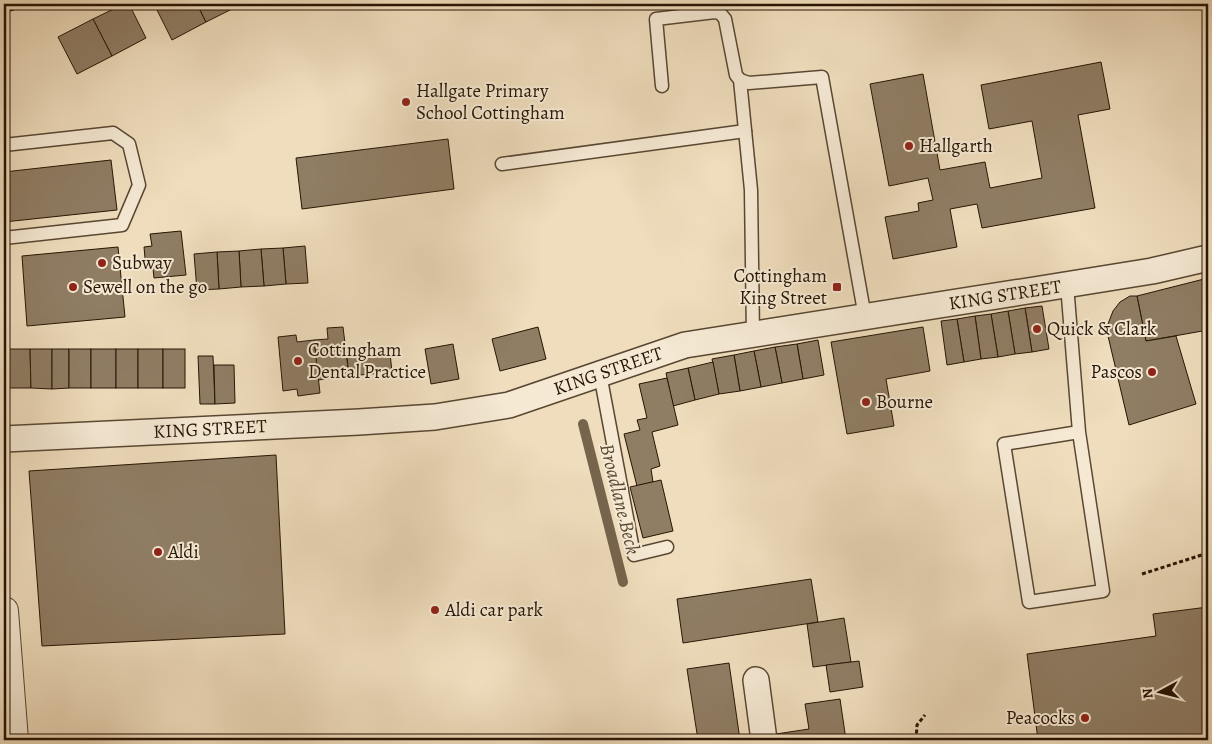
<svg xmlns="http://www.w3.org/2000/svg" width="1212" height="744" font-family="Alegreya,serif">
<rect width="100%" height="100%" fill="#efddbd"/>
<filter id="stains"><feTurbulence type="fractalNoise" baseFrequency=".004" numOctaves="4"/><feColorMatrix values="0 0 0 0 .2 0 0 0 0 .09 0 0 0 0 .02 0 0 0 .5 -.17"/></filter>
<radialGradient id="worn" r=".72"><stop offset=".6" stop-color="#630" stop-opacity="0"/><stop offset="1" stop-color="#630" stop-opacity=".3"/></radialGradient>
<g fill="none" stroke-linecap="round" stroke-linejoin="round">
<!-- stream -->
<polyline stroke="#76644d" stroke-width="10" points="583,424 623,582"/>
</g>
<!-- building -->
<g fill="#8f7d64" stroke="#271504">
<polygon points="124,4 129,4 146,38 112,56 93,19"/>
<polygon points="160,4 197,4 206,22 172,40 155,6"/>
<polygon points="197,4 242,4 206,22"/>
<polygon points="93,19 112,56 77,74 58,37"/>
<polygon points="1101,62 1110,109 1078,115 1095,208 982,228 977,204 950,209 957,247 893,259 885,217 919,211 918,203 933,200 928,178 889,186 870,84 923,74 940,170 985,162 990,188 1042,178 1032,121 989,129 981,85"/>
<polygon points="448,139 454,189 302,209 296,158"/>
<polygon points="111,160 117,210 4,222 4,172"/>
<polygon points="181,231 186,275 154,278 153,269 146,269 144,247 152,246 150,234"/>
<polygon points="305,246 308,283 286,284 283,248"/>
<polygon points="118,247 125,317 27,326 22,256"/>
<polygon points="283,248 286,284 264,286 261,249"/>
<polygon points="261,249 264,286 241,287 239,251"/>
<polygon points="239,251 241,287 219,289 217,252"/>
<polygon points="217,252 219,289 197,290 194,254"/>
<polygon points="1208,278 1208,330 1146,341 1137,296"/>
<polygon points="1130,296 1137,296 1146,341 1176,336 1196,404 1129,425 1108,336 1108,324 1113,311 1120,302"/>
<polygon points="1042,306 1049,349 1032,352 1025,308"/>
<polygon points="1025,308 1032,352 1015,354 1008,311"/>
<polygon points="1008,311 1015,354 998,357 991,314"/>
<polygon points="991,314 998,357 981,359 975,316"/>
<polygon points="975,316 981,359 964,362 957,319"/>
<polygon points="957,319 964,362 947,365 941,321"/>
<polygon points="343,327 349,376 318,380 314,340 328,339 327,328"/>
<polygon points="538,327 546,359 500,371 492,339"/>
<polygon points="923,327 930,371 886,379 894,426 847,434 831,342"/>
<polygon points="296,335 297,342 314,340 320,393 298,396 297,389 283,391 278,337"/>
<polygon points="818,340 824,375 803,379 797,344"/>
<polygon points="453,344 459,379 431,384 425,349"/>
<polygon points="797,344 803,379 782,383 775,347"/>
<polygon points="775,347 782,383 761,387 754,351"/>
<polygon points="8,349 30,349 31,388 9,388"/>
<polygon points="30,349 52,349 52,389 31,388"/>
<polygon points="52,349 69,349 69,388 52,389"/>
<rect x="69" y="349" width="22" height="39"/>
<rect x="91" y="349" width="25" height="39"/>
<rect x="116" y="349" width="22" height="39"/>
<rect x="138" y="349" width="25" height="39"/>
<rect x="163" y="349" width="22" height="39"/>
<polygon points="754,351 761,387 740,391 734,355"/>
<polygon points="390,353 392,372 349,376 347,357"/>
<polygon points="734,355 740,391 719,394 712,359"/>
<polygon points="198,356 213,356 215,404 200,404"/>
<polygon points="713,362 719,394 695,400 688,368"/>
<polygon points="214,365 234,365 235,403 215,404"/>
<polygon points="688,368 695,400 673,406 666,373"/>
<polygon points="667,378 678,425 652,432 660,466 651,469 653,482 637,486 624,434 640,430 637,420 647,418 639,384"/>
<polygon points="276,455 285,634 42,646 29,471"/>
<polygon points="661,480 673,531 643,538 630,487"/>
<polygon points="811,579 818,622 683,643 677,599"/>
<polygon points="1208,607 1208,740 1038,740 1027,654 1156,636 1153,614"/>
<polygon points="844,618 851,662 813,667 807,624"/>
<polygon points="859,661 863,687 830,692 826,665"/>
<polygon points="729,663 740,740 698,740 687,669"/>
<polygon points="840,699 846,740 777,740 776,734 809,729 805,704"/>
</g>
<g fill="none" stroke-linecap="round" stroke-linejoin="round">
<!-- service casing -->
<g stroke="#594732" stroke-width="15">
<g id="service">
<polyline points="740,80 749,83 822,77 865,317"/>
<polyline points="662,86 656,19 715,12 720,13 725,19 736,75 740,80 751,190 753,335"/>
<polyline points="4,145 113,133 129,144 139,185 122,225 4,238"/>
<polyline points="502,164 745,131"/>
<polyline points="1067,285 1079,432 1103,591 1029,602 1004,444 1079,432"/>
<polyline points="600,374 634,555 667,547"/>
</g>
</g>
<!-- minor casing -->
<g stroke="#594732" stroke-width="28">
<g id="minor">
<polyline points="4,439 359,422 435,417 509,405 685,345 1034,290 1152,271 1208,258"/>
<polyline points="756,680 764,740"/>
</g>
</g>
<!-- tertiary casing -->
<g stroke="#594732" stroke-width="30">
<polyline id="tertiary" points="4,611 14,740"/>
</g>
<!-- path -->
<g stroke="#271504" stroke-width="3" stroke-dasharray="4 2.5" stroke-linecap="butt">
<polyline points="4,12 30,4"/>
<polyline points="1142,574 1208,553"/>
<polyline points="916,740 917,725 925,715"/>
</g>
<!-- service -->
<use href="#service" stroke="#f5e9d4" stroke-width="12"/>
<!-- minor -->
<use href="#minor" stroke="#f5e9d4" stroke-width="25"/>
<!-- tertiary -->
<use href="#tertiary" stroke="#f5e9d4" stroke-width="28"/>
</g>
<!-- markers -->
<g fill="#8f2418" stroke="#f5e9d4" stroke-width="2">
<circle cx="406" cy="102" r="5"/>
<circle cx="909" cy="146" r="5"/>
<circle cx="102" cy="263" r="5"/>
<circle cx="73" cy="287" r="5"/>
<rect x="832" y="282" width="10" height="10" rx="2.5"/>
<circle cx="1037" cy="329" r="5"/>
<circle cx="298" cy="361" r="5"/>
<circle cx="1152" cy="372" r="5"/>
<circle cx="866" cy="402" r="5"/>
<circle cx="158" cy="552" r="5"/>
<circle cx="435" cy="610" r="5"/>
<circle cx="1085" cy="718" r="5"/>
</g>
<g text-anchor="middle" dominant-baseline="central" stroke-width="4" stroke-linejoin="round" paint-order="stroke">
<!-- poi labels -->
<g font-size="19" fill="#271504" stroke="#f5e9d4" text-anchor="start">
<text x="416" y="91">Hallgate Primary<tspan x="416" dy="22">School Cottingham</tspan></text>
<text x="919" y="146">Hallgarth</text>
<text x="112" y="263">Subway</text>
<text x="827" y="276" text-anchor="end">Cottingham<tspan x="827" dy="22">King Street</tspan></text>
<text x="83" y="287">Sewell on the go</text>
<text x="1047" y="329">Quick &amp; Clark</text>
<text x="308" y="350">Cottingham<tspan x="308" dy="22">Dental Practice</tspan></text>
<text x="1142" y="372" text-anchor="end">Pascos</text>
<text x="876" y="402">Bourne</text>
<text x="168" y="552">Aldi</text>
<text x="445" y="610">Aldi car park</text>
<text x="1075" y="718" text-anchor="end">Peacocks</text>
</g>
<!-- street labels -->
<g font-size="19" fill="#271504" stroke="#f5e9d4">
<text transform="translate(1005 295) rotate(-9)">KING STREET</text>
<text transform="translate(608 371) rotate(-19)">KING STREET</text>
<text transform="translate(210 429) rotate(-3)">KING STREET</text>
</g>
<!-- water labels -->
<g font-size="20" font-style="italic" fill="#5c4a35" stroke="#f5e9d4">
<text transform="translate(620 499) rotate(76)">Broadlane Beck</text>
</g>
</g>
<!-- margin -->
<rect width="1212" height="744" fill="none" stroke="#efddbd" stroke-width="20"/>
<rect x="5" y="5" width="1202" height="734" fill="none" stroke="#271504" stroke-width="2.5"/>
<rect x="10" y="10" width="1192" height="724" fill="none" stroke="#271504"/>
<!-- north arrow -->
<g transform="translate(1160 692) rotate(263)" stroke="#f5e9d4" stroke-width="4" paint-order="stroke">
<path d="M0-4L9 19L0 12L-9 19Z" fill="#271504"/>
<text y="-8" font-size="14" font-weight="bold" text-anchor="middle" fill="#271504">N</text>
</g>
<rect width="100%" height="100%" filter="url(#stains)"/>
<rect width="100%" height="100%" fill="url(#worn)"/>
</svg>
